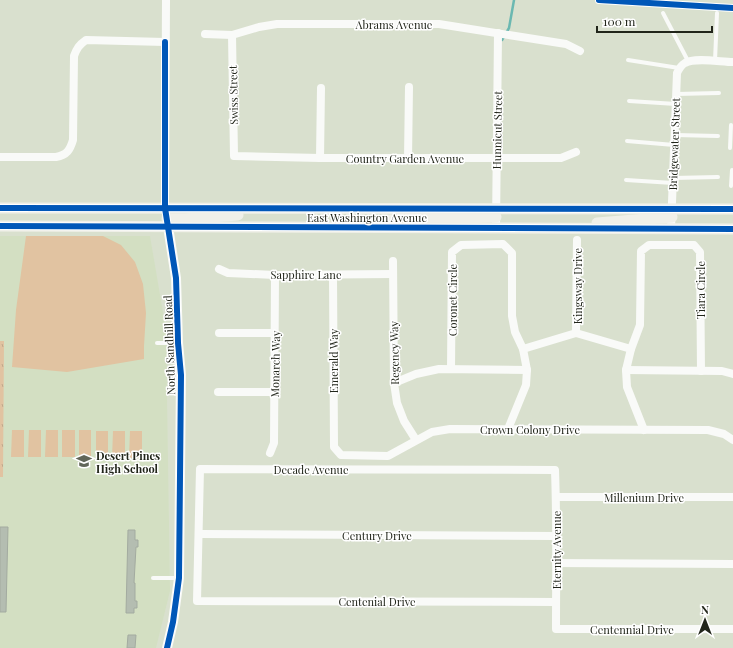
<svg xmlns="http://www.w3.org/2000/svg" width="733" height="648" font-family="'Playfair Display',serif">
<defs>
<pattern id="grass-tufts" width="24" height="20" patternUnits="userSpaceOnUse"><rect width="24" height="20" fill="#e1c3a1"/><path d="M3 7l-1-3M5 7V3M7 7l1-3M15 17l-1-3M17 17v-4M19 17l1-3" fill="none" stroke="#c1a78a"/></pattern>
</defs>
<rect width="100%" height="100%" fill="#d9e0ce"/>
<!-- built -->
<polygon fill="#d3dfc2" points="0,236 150,236 166,330 170,591 156,648 0,648"/>
<!-- grass -->
<polygon fill="url(#grass-tufts)" points="0,341 4,341 3,477 0,477"/>
<!-- green -->
<g fill="#e1c3a1">
<polygon points="26,236 103,236 121,245 135,262 143,284 146,313 144,346 144,359 67,372 12,367 16,310"/>
<polygon points="12,430 24,430 24,457 11,457"/>
<polygon points="29,430 41,430 41,457 28,457"/>
<polygon points="46,430 58,430 58,457 45,457"/>
<rect x="62" y="430" width="13" height="27"/>
<rect x="79" y="430" width="12" height="27"/>
<rect x="96" y="431" width="12" height="27"/>
<polygon points="113,431 125,431 125,458 112,458"/>
<polygon points="130,431 142,431 142,458 129,458"/>
</g>
<g fill="none" stroke-linecap="round" stroke-linejoin="round">
<!-- stream -->
<polyline stroke="#6bb8b1" stroke-width="2.5" points="502,40 509,28 514,0"/>
</g>
<!-- building -->
<g fill="#b4bdb1" stroke="#a3aba0">
<polygon points="0,527 8,527 6,612 0,612"/>
<polygon points="128,530 135,530 135,540 138,540 138,547 136,547 134,583 135,583 135,601 137,601 137,608 134,608 134,613 126,613"/>
<polygon points="128,635 136,635 135,648 127,648"/>
</g>
<g fill="none" stroke-linecap="round" stroke-linejoin="round">
<!-- service -->
<g stroke="#f9faf8" stroke-width="4">
<polyline points="663,13 688,61"/>
<polyline points="628,60 679,68"/>
<polyline points="715,61 717,13"/>
<polyline points="676,94 719,93"/>
<polyline points="629,101 676,104"/>
<polyline points="675,135 718,136"/>
<polyline points="627,141 674,145"/>
<polyline points="730,148 731,125"/>
<polyline points="673,178 718,177"/>
<polyline points="626,180 673,183"/>
<polyline points="731,186 732,170"/>
<polyline points="157,343 178,343"/>
<polyline points="153,578 178,578"/>
</g>
<!-- minor -->
<g stroke="#f9faf8" stroke-width="8">
<polyline points="205,34 232,35 259,27 277,24 439,24 566,44 580,51"/>
<polyline points="232,35 234,156 320,158 561,158 576,152"/>
<path d="M 0,157 L 56,157 C 67,155 70,150 73,140 L 74,56 C 77,48 79,45 86,40 L 165,42"/>
<polyline points="320,158 321,88"/>
<polyline points="408,159 409,87"/>
<polyline points="165,208 166,0"/>
<polyline points="496,228 498,33"/>
<path d="M 671,228 L 677,73 C 679,69 681,65 685,63 C 695,57 721,62 733,62"/>
<polyline points="393,261 394,383 397,403 404,421 416,440"/>
<polyline points="219,269 228,273 275,275 393,274"/>
<polyline points="333,275 334,447 341,455 388,456 432,432 450,429 708,430 724,434 733,440"/>
<polyline points="219,333 275,333"/>
<polyline points="576,333 577,240"/>
<polyline points="523,349 576,333 631,349 626,370 627,387 644,430"/>
<polyline points="631,349 640,325 641,251 649,245 694,245 700,252 701,371"/>
<polyline points="451,369 452,252 461,245 503,244 512,253 512,316 515,332 523,349 527,370 526,385 508,429"/>
<polyline points="626,370 722,371 733,374"/>
<polyline points="394,383 416,374 439,369 527,370"/>
<polyline points="218,392 274,392"/>
<polyline points="270,453 274,443 275,275"/>
<polyline points="556,497 733,497"/>
<polyline points="199,534 556,536"/>
<polyline points="556,563 733,564"/>
<path d="M 556,602 L 197,601 L 200,469 L 555,470 C 557,523 556,576 556,629 L 733,629"/>
</g>
<!-- tertiary -->
<polyline stroke="#f9faf8" stroke-width="10" points="167,220 176,278 178,343 181,375 179,578 173,622 167,648"/>
<!-- secondary -->
<g stroke="#f0f0e9" stroke-width="11">
<polyline points="0,208 733,209"/>
<polyline points="167,219 185,219 238,215"/>
<polyline points="387,220 496,217"/>
<polyline points="597,223 672,217"/>
<polyline points="0,226 733,229"/>
</g>
<!-- cycleway casing -->
<g stroke="#fff" stroke-width="8">
<g id="cycleway">
<polyline points="599,0 733,8"/>
<polyline points="165,42 165,208 176,278 178,343 181,375 179,578 173,622 167,648"/>
<polyline points="0,208 733,209"/>
<polyline points="0,226 733,229"/>
</g>
</g>
<!-- cycleway -->
<use href="#cycleway" stroke="#0057b8" stroke-width="6"/>
</g>
<!-- icons -->
<defs>
<g id="school-bare" transform="scale(1.2)"><path d="M0-5L7-2L0 1L-7-2ZM-4 1L0 2.5L4 1V4Q0 6-4 4Z" fill="#616659" stroke="#fff" stroke-width="2.5" paint-order="stroke"/></g>
</defs>
<g fill-rule="evenodd">
<use href="#school-bare" x="84" y="461"/>
</g>
<g text-anchor="middle" dominant-baseline="central" stroke-width="3" stroke-linejoin="round" paint-order="stroke">
<!-- street labels -->
<g font-size="11" fill="#21251a" stroke="#fff">
<text x="394" y="24">Abrams Avenue</text>
<text transform="translate(233 95) rotate(-91)">Swiss Street</text>
<text transform="translate(497 130) rotate(-89)">Hunnicut Street</text>
<text transform="translate(674 144) rotate(-88)">Bridgewater Street</text>
<text x="405" y="158">Country Garden Avenue</text>
<text x="367" y="217">East Washington Avenue</text>
<text x="306" y="274">Sapphire Lane</text>
<text transform="translate(577 286) rotate(-90)">Kingsway Drive</text>
<text transform="translate(700 290) rotate(-90)">Tiara Circle</text>
<text transform="translate(452 300) rotate(-90)">Coronet Circle</text>
<text transform="translate(169 345) rotate(-92)">North Sandhill Road</text>
<text transform="translate(394 353) rotate(-91)">Regency Way</text>
<text transform="translate(333 361) rotate(-90)">Emerald Way</text>
<text transform="translate(275 364) rotate(-89)">Monarch Way</text>
<text x="530" y="429">Crown Colony Drive</text>
<text x="311" y="469">Decade Avenue</text>
<text x="644" y="497">Millenium Drive</text>
<text x="377" y="535">Century Drive</text>
<text transform="translate(556 550) rotate(-90)">Eternity Avenue</text>
<text x="377" y="601">Centenial Drive</text>
<text x="632" y="629">Centennial Drive</text>
</g>
<!-- poi labels -->
<g font-size="11" font-weight="bold" fill="#21251a" stroke="#fff" text-anchor="start">
<text x="96" y="455">Desert Pines<tspan x="96" dy="13">High School</tspan></text>
</g>
</g>
<!-- north arrow -->
<g transform="translate(705 620)" stroke="#ffffff" stroke-width="3" paint-order="stroke">
<path d="M0-3L7 15L0 10L-7 15Z" fill="#21251a"/>
<text y="-6" font-size="11" font-weight="bold" text-anchor="middle" fill="#21251a">N</text>
</g>
<!-- scale -->
<path d="M597 26v6h115v-6" fill="none" stroke="#21251a" stroke-width="2"/>
<text x="603" y="26" font-size="12" fill="#21251a" stroke="#ffffff" stroke-width="3" paint-order="stroke">100 m</text>
</svg>
